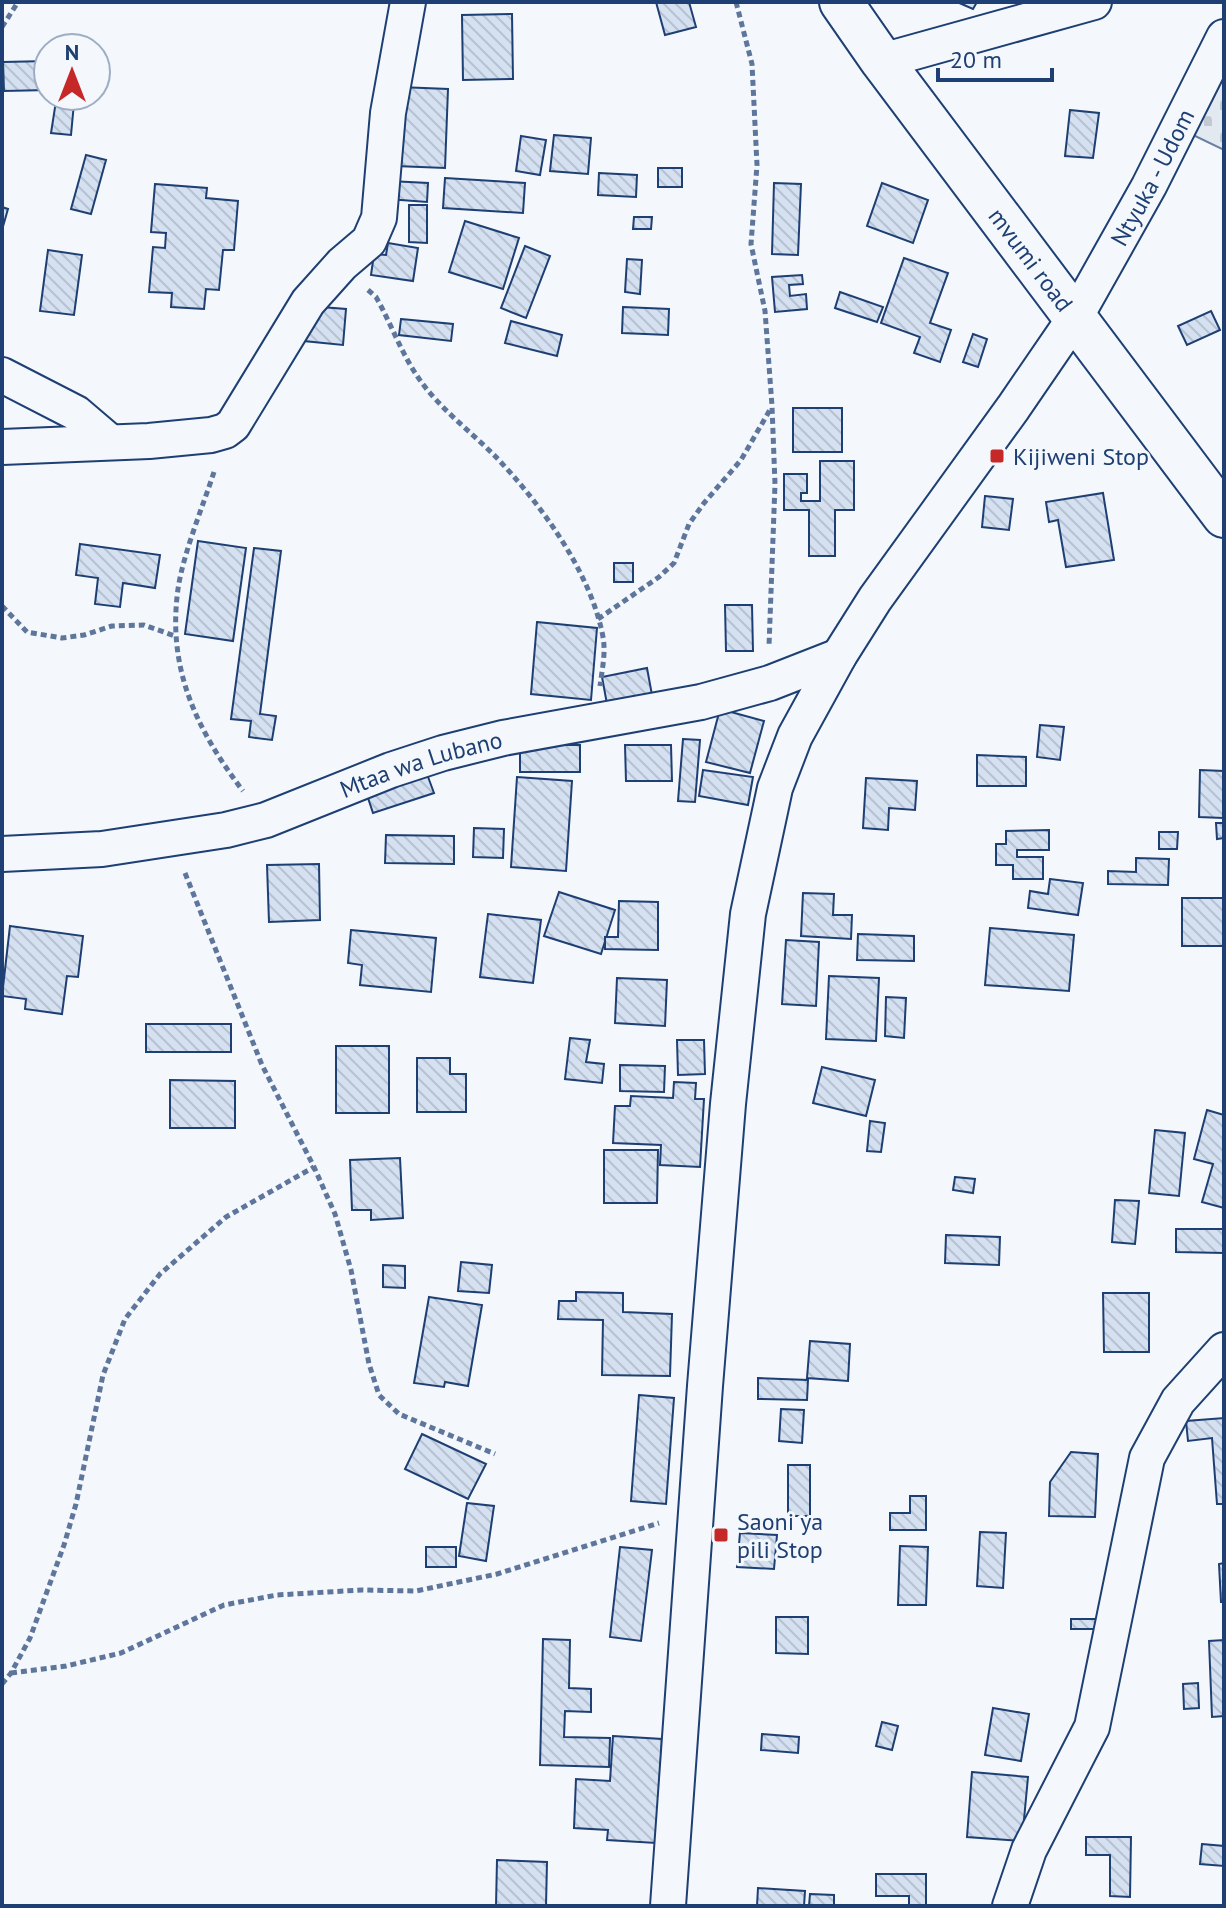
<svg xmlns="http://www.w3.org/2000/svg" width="1226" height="1908" font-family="'PT Sans',sans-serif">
<defs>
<pattern id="cemetery-stones" width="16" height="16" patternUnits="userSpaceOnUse" patternTransform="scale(2)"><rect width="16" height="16" fill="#e3e9f0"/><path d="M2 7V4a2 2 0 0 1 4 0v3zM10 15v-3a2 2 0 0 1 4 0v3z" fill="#c2c9d1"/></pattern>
<pattern id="building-back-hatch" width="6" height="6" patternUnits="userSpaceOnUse" patternTransform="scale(2)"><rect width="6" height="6" fill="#d5e0f0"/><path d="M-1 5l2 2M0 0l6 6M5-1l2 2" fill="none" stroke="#b6c1d1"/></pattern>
</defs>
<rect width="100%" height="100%" fill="#f4f7fb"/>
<!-- cemetery -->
<polygon fill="url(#cemetery-stones)" stroke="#687fa3" stroke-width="2" points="1224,70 1224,150 1193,135"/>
<!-- building -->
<g fill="url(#building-back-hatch)" stroke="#1d3f73" stroke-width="2">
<polygon points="656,2 689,2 696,27 665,35"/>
<polygon points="957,2 977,2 973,9"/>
<polygon points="512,14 513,79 463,80 462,15"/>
<polygon points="48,61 48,90 4,91 3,62"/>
<polygon points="399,87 448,89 445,168 396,166"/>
<polygon points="56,101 74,103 71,135 51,133"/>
<polygon points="1070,110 1099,113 1093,158 1065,156"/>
<polygon points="554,135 591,138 588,174 550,171"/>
<polygon points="521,136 546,140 540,175 516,171"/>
<polygon points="86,155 106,160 91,214 71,209"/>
<rect x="658" y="168" width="24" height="19"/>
<polygon points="599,173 637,175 636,197 598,195"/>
<polygon points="445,178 525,183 523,213 443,208"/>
<polygon points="389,181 428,183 427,202 388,199"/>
<polygon points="774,183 801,184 798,255 772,254"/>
<polygon points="882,183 928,200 913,243 867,226"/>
<polygon points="155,184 207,188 206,198 238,201 234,250 223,250 219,290 206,289 204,309 171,307 172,293 149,292 153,247 165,248 166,233 151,232"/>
<polygon points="409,205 427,205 427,243 409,242"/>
<polygon points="2,207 8,209 2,230"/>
<polygon points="634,217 652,217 651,229 633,229"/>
<polygon points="465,221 519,238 503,289 449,272"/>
<polygon points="388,243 418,248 413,281 371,275 374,254 386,255"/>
<polygon points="525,246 550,256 526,318 501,308"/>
<polygon points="48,250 82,255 74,315 40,311"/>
<polygon points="904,258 948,273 930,323 951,330 940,362 914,353 920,337 881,323"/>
<polygon points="627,259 642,260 640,294 625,292"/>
<polygon points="802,275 803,284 789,285 790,296 806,294 807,309 775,312 772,277"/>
<polygon points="840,292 883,307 877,322 835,308"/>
<polygon points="308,306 346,309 343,345 304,341"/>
<polygon points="623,307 669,309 668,335 622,333"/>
<polygon points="1211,311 1220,330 1187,345 1178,326"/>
<polygon points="401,319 453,324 451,341 399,335"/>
<polygon points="511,321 562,335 557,356 505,343"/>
<polygon points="973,334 987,339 978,367 963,362"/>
<rect x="793" y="408" width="49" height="44"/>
<polygon points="820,461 854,461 854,510 835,510 835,556 809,556 809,510 784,510 784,474 807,474 807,493 801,493 801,501 820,501"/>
<polygon points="1103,493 1114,560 1066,567 1058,520 1049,522 1046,502"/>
<polygon points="985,496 1013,499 1009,530 982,527"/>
<polygon points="198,541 246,548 233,641 185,634"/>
<polygon points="80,544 160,555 155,588 123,583 120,607 95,604 98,578 76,575"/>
<polygon points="254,548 281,551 260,714 276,716 272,740 249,737 251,721 231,719"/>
<rect x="614" y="563" width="19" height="19"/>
<polygon points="725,605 752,605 753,651 726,651"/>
<polygon points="537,622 597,628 591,700 531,694"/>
<polygon points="647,668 652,695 607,704 602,677"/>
<polygon points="720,709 764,721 750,773 706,762"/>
<polygon points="1040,725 1064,727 1060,760 1037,757"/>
<polygon points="683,739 700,740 695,802 678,801"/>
<rect x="520" y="745" width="60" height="27"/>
<polygon points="625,745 671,745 672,781 626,781"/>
<polygon points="977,755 1026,757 1026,786 977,786"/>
<polygon points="424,766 434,793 373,813 364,786"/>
<polygon points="703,770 753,777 748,805 699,796"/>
<polygon points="1200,770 1224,771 1223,818 1199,817"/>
<polygon points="517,777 572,781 566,871 511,867"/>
<polygon points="866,778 917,781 915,810 889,808 888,830 863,828"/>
<polygon points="1216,823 1224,823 1224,838 1217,839"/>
<polygon points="474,828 504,829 503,858 473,857"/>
<polygon points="1049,830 1049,850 1017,850 1017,857 1043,857 1043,879 1013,879 1013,865 996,865 996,844 1006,844 1006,831"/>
<polygon points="1159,832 1178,832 1177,849 1159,849"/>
<polygon points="386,835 454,836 454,864 385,863"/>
<polygon points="1136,858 1169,859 1168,885 1108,884 1108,871 1136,872"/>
<polygon points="319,864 320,920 269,922 267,865"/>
<polygon points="1050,879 1083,883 1078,915 1028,908 1030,891 1048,894"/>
<polygon points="559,892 615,910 601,954 544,936"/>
<polygon points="803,893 834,894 833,915 852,915 851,939 801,936"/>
<rect x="1182" y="898" width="42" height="48"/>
<polygon points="619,901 658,902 658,950 605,949 605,937 618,937"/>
<polygon points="488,914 541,920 533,983 480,977"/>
<polygon points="10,926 83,936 78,977 67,976 62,1014 25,1009 26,999 2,996"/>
<polygon points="990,928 1074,935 1069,991 985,985"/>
<polygon points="351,930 436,938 431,992 360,985 362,965 348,963"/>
<polygon points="858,934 914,936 914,961 857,960"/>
<polygon points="786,940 819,942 816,1006 782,1004"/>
<polygon points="829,976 879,978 876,1041 826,1039"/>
<polygon points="617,978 667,980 665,1026 615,1023"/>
<polygon points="886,997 906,998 904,1038 885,1036"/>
<rect x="146" y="1024" width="85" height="28"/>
<polygon points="570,1038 590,1040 586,1062 604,1064 602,1083 565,1079"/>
<polygon points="677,1040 704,1040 705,1074 678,1075"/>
<rect x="336" y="1046" width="53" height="67"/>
<polygon points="417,1058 450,1058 450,1074 466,1074 466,1112 417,1112"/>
<polygon points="620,1065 665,1066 664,1092 620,1091"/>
<polygon points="822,1067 875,1080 866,1116 813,1103"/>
<polygon points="170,1080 235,1081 235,1128 170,1128"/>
<polygon points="674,1082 696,1083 695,1099 704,1099 700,1167 660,1165 661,1145 613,1143 615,1106 630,1106 631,1096 673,1098"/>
<polygon points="1207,1110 1224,1115 1224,1208 1202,1202 1213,1164 1194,1159"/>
<polygon points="870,1121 885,1123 881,1152 867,1151"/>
<polygon points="1155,1130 1185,1133 1179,1196 1149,1193"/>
<polygon points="604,1150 658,1150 657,1203 604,1203"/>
<polygon points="400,1158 403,1218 371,1220 371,1210 352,1210 350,1160"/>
<polygon points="955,1177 975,1179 973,1193 953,1190"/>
<polygon points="1115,1200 1139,1201 1135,1244 1112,1242"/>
<polygon points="1176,1229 1224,1229 1224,1253 1176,1252"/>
<polygon points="946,1235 1000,1237 999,1265 945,1263"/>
<polygon points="461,1262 492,1265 489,1293 458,1291"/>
<polygon points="383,1265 405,1266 405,1288 383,1287"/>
<polygon points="576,1292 623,1293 623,1312 672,1314 670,1376 602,1375 603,1320 558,1319 559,1301 576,1301"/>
<polygon points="1103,1293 1149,1293 1149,1352 1104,1352"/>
<polygon points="429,1297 482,1305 468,1386 445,1382 444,1387 414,1383"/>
<polygon points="810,1341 850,1344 848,1381 807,1378"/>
<polygon points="758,1378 808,1380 807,1400 758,1399"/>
<polygon points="639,1395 674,1398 666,1504 631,1501"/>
<polygon points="781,1409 804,1410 802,1443 779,1441"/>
<polygon points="1224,1418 1224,1504 1217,1504 1212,1438 1188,1441 1186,1421"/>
<polygon points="422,1434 486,1464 468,1499 405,1469"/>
<polygon points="1071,1452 1098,1454 1095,1517 1049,1516 1050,1482"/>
<rect x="788" y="1465" width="22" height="51"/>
<polygon points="910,1496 926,1496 926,1530 890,1530 890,1513 910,1513"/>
<polygon points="467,1503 494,1506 486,1561 459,1556"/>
<polygon points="980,1532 1006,1533 1003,1588 977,1586"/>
<polygon points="740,1533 777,1535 774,1569 737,1567"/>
<polygon points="900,1546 928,1547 926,1605 898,1605"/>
<rect x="426" y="1547" width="30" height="20"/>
<polygon points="620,1547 652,1550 641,1641 610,1637"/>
<polygon points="1224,1563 1224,1602 1221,1602 1219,1564"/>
<polygon points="776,1617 808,1617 808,1654 776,1653"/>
<rect x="1071" y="1619" width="25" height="10"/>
<polygon points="543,1639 570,1640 569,1688 591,1689 591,1712 565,1711 564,1737 610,1738 609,1767 540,1765"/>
<polygon points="1224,1640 1224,1716 1212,1717 1209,1641"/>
<polygon points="1198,1683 1199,1708 1184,1709 1183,1684"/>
<polygon points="993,1708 1029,1714 1021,1761 985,1755"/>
<polygon points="882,1722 898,1726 892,1750 876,1746"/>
<polygon points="762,1734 799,1737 798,1753 761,1750"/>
<polygon points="613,1736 662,1739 656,1843 607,1840 608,1830 574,1828 576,1779 610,1781"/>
<polygon points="972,1772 1028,1777 1022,1841 967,1837"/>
<polygon points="1086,1837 1131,1837 1130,1897 1110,1896 1110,1855 1086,1855"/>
<polygon points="1202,1844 1224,1846 1224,1866 1200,1864"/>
<polygon points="497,1860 547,1862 546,1906 496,1906"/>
<polygon points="876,1874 926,1874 926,1906 909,1906 909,1896 876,1896"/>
<polygon points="758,1888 805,1891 804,1906 757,1906"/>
<polygon points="810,1894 834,1895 834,1906 809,1906"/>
</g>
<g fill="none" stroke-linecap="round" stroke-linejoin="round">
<!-- minor casing -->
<g stroke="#1d3f73" stroke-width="38">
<g id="minor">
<polyline points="882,61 1094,2"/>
<polyline points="2,375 76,413 110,442"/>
<polyline points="2,447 149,441 211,435 225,431 233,425 308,302 342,264 369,241 379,218 388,113 408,2"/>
<path id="s1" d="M 2,854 L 102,849 L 226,830 L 266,820 L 391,770 L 443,753 L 503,738 L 701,702 L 770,683 L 839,656"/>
<path id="s2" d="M 668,1906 L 705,1386 L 728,1104 L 748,914 L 775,788 L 795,736 L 839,656 L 875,599 L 1013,408 L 1076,316 L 1149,186 L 1224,37"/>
<polyline points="1010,1906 1029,1850 1092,1727 1147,1458 1178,1401 1224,1350"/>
</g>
</g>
<!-- tertiary casing -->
<g stroke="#1d3f73" stroke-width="46">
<g id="tertiary">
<path id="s3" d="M 841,2 L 882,61 L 1224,516"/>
</g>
</g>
<!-- path -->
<g stroke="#5e769c" stroke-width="5" stroke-dasharray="6 4" stroke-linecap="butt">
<polyline points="736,2 752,64 757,165 751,244 765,311 772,406 775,484 769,646"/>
<polyline points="2,27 18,2"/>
<path d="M 368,290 L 376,297 C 392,325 402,356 422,383 C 442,410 471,432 495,456 C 540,503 591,572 603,637 C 606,653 602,670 600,686"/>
<path d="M 214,472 C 203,506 183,554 178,589 C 167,668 196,729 243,791"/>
<polyline points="2,606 27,632 62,638 84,635 112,626 144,625 175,636"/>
<polyline points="598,619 659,577 674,563 689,524 704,503 741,460 771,408"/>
<polyline points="185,873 262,1065 314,1167 335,1214 351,1270 369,1364 379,1395 399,1414 495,1454"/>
<polyline points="11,1673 66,1666 121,1653 224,1605 277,1595 362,1590 416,1591 497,1574 659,1523"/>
<polyline points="2,1684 11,1673 30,1638 64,1545 76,1504 103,1375 125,1319 160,1274 226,1217 314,1167"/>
</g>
<!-- minor -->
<use href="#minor" stroke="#f4f7fb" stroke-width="34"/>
<!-- tertiary -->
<use href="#tertiary" stroke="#f4f7fb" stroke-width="42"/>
</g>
<!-- markers -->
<g fill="#c62828" stroke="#f4f7fb" stroke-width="3">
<rect x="989" y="448" width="16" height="16" rx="4"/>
<rect x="713" y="1527" width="16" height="16" rx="4"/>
</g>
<g text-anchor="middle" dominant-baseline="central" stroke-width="6" stroke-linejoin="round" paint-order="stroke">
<!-- street labels -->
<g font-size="24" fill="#1d3f73" stroke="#f4f7fb">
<text stroke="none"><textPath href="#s2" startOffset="1844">Ntyuka - Udom</textPath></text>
<text stroke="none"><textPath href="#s3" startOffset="320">mvumi road</textPath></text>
<text stroke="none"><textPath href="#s1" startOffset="432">Mtaa wa Lubano</textPath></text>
</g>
<!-- poi labels -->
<g font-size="24" fill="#1d3f73" stroke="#f4f7fb" text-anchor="start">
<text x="1013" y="456">Kijiweni Stop</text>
<text x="737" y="1521">Saoni ya<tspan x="737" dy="28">pili Stop</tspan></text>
</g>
</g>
<!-- border -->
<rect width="1226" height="1908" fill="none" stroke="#1d3f73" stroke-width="8"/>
<!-- north arrow -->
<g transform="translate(72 72)"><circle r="38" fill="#f4f7fb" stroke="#9eadc5" stroke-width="2"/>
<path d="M0-6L14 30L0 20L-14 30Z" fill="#c62828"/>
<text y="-12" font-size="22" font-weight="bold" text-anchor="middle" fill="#1d3f73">N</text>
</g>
<!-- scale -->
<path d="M938 68v12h114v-12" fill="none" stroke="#1d3f73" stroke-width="4"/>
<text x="950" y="68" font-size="24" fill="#1d3f73" stroke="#f4f7fb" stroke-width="6" paint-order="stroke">20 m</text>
</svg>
